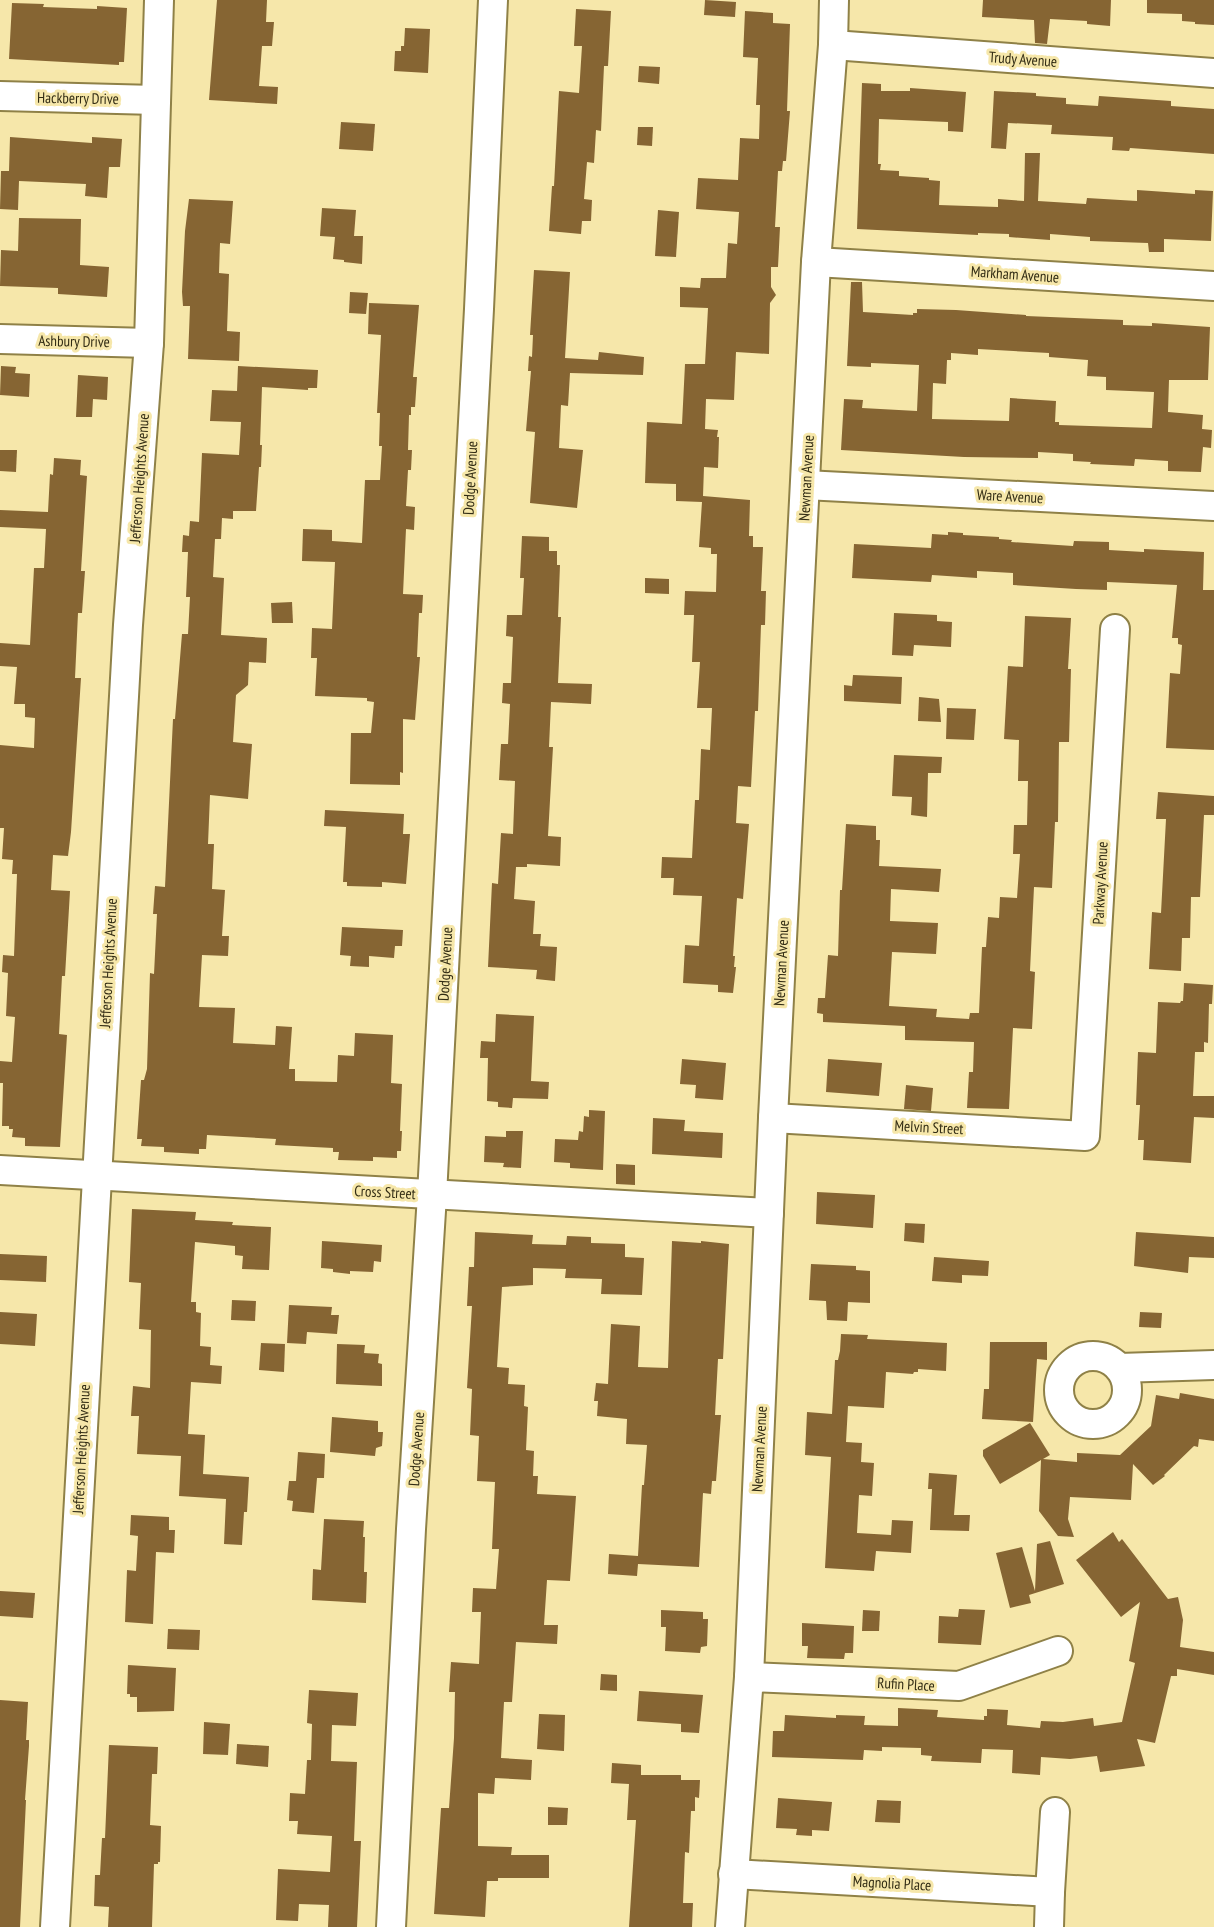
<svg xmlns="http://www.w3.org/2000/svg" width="1214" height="1927" font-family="'PT Sans Narrow',sans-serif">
<rect width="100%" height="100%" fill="#f6e7aa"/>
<!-- building -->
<g fill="#866533" fill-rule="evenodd">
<polygon points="217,0 267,0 266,22 274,22 272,46 262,46 259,86 278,87 277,104 209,100"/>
<polygon points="705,0 736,2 735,17 704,15"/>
<polygon points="983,0 1111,0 1110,26 1087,24 1087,21 1050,19 1047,44 1035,43 1034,20 982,17"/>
<polygon points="1147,0 1214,0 1214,25 1195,24 1195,22 1182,21 1182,14 1147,13"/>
<polygon points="12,3 44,4 43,7 97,9 97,6 127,8 124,62 119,62 119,65 9,59"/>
<polygon points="576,9 611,11 608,66 604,66 601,131 596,130 594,163 587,162 584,199 592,200 591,221 582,221 581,234 549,231 552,186 554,186 559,91 579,93 582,46 574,46"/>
<polygon points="745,11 773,13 773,23 790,24 787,111 790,111 786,161 783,161 782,171 778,171 775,227 780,227 778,267 771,267 771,287 776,295 770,303 769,354 736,352 734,400 706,399 705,429 718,430 717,437 719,437 718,468 704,467 703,496 750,500 749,536 753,536 753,547 763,547 761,591 766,591 765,625 761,625 758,711 755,711 751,787 738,786 736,823 749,824 743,899 737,898 733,956 735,956 734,967 736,967 733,993 718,992 718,985 683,983 685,945 699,946 702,896 673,895 674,878 661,878 662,857 692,858 695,800 699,800 701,749 710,750 712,708 697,708 700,662 692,662 694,615 684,615 685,591 716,592 717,554 711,554 711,548 699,547 702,502 676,501 676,484 645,483 647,422 682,424 685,364 705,364 708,308 680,307 680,287 700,288 701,278 726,278 728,243 737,244 739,212 696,209 698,178 738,180 740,138 759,139 760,105 756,105 758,58 743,57"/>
<polygon points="405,28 430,29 428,73 394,71 395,51 401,51 401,46 404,46"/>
<polygon points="639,66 660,67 659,84 638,82"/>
<polygon points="862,83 881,84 881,91 910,91 910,88 966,92 963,132 948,131 948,122 879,119 878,164 881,164 880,170 899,171 899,176 929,178 929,180 940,181 939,205 998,207 998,199 1024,201 1025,153 1040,153 1038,201 1086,204 1087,198 1137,201 1137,190 1195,194 1195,190 1213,191 1211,241 1164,239 1164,252 1149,252 1148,243 1090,241 1090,237 1050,234 1050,240 1009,237 1009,234 978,233 978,235 857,229"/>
<polygon points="994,91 1036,93 1036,96 1066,98 1066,104 1098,106 1099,96 1171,101 1171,106 1214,109 1214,154 1130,148 1129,151 1112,150 1113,137 1051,134 1052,125 1008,123 1006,149 991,148"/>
<polygon points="341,122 375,124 373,151 339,149"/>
<polygon points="638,127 653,127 652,146 637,145"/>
<polygon points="10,137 92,143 92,137 122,139 120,167 109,167 107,198 85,196 86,184 19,181 18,210 0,209 1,171 9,171"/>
<polygon points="189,199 233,201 230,244 220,243 219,273 229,274 227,331 240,332 239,361 188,359 190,306 183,306 182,292 185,231"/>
<polygon points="322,208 356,210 354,236 363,236 362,264 344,262 344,260 333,259 335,237 320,236"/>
<polygon points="658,210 679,212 676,257 655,256"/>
<polygon points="19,218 81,219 80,265 109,267 107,297 58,294 58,288 0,286 1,250 18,251"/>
<polygon points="534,270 570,272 565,358 598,360 599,352 644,357 643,375 570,373 568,406 561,405 559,448 583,450 577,508 530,503 535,432 526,431 531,371 528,371 529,356 532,357 533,335 530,335"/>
<path d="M 851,282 L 862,282 L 863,312 L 913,315 L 913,313 L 917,313 L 917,309 L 956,310 L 1026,315 L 1026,316 L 1123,320 L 1123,325 L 1152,326 L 1152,323 L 1210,327 L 1208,380 L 1169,380 L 1168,412 L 1203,415 L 1202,429 L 1212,430 L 1211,448 L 1203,447 L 1201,472 L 1168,471 L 1168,461 L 1135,459 L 1134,466 L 1090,464 L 1091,462 L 1073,461 L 1073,454 L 1038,452 L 1038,458 L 964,457 L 841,450 L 844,399 L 863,400 L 862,408 L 917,411 L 919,365 L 871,363 L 871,367 L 847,366 ZM 978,349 L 1049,353 L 1049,357 L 1088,360 L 1087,376 L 1106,377 L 1106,390 L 1154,392 L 1152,428 L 1059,425 L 1059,422 L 1055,422 L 1056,401 L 1010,398 L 1009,421 L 932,419 L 933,383 L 946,384 L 947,360 L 951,360 L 951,353 L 978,355 Z"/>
<polygon points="350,292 368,293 366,314 349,313"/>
<polygon points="369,303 419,305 413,377 417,377 415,407 411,407 411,415 409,415 408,450 412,450 411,470 408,470 406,506 415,507 414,530 406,529 403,594 423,595 422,613 419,613 417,657 420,657 415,720 403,719 403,773 400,772 400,785 350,784 351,733 371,733 374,702 367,701 367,698 315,696 317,658 311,658 312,628 332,629 335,562 302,561 303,529 332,530 332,541 362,543 365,480 380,480 382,446 379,446 380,413 377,413 381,335 368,334"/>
<polygon points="1,366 16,367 15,373 30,374 29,397 0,395"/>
<polygon points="238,366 318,370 317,388 308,388 308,390 262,387 260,445 262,445 261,467 259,467 256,511 233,511 233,519 222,518 221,539 215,539 213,577 224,578 221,635 267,638 266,663 249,662 248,685 236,695 233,742 252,744 248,799 210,795 208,844 214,844 212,889 225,890 222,936 229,936 228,956 202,955 199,1007 235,1008 233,1043 275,1045 276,1026 292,1027 289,1069 295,1069 295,1081 337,1082 338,1055 354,1056 355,1033 393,1035 391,1083 402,1084 400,1131 402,1131 401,1151 397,1151 397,1158 373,1157 373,1161 338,1160 339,1152 333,1152 333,1148 275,1145 276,1139 207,1135 206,1149 199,1149 199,1154 164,1152 164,1147 141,1146 142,1139 137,1139 141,1080 144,1080 147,1069 150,973 154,974 157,914 153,914 155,886 165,887 173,719 175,719 182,634 188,634 190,597 186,597 188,552 182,552 183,535 189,536 190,521 199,522 202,453 239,455 241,422 210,421 212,390 237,391"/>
<polygon points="78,375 108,377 107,400 93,399 92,417 76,417"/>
<polygon points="0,450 17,450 16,472 0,471"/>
<polygon points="54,458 81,460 80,475 87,476 81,571 85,571 82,613 78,613 75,678 81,678 71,832 68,856 53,855 51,890 70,891 65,976 62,976 59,1034 67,1035 60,1147 25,1146 25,1138 12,1137 13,1129 9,1129 9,1126 2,1126 3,1083 0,1083 0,1061 12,1062 15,1017 6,1016 8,973 2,972 3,955 14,956 17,874 12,874 13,860 2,859 4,828 0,828 0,745 34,748 35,718 25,717 25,704 14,704 17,667 0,666 0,643 30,645 34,568 44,568 46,529 0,527 0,510 48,512 50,474 53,475"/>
<polygon points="948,532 963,533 963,535 999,537 999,539 1012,540 1011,542 1073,546 1074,541 1109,542 1109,550 1144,552 1144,549 1204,552 1203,590 1214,590 1214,750 1166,748 1170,673 1180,674 1182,645 1178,644 1178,638 1172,638 1177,585 1107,582 1107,590 1076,589 1013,585 1013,573 977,571 977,578 932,575 931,582 852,578 854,544 931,548 932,534 948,535"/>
<polygon points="522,536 549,537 549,551 557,551 557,565 560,565 558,617 561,617 558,683 592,684 591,704 551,702 549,747 553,747 548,836 561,837 560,866 527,864 527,867 516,867 514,899 535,901 533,934 541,934 540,946 557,947 555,981 536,979 537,970 488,967 492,883 498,884 501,833 513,834 515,781 499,780 501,744 508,744 510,704 502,703 503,683 511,683 513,637 506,636 507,615 522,615 524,578 520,578"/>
<polygon points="645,578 669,579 669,594 645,593"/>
<polygon points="292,602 293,623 272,623 271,603"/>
<polygon points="894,613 937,615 937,621 952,622 951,647 914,645 913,656 892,655"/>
<polygon points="1025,616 1071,618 1068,669 1071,669 1069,742 1059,742 1058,822 1055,822 1052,888 1034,887 1030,971 1035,972 1032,1029 1013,1028 1009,1109 967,1108 969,1072 973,1072 974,1042 905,1040 905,1026 823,1022 823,1014 817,1013 818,998 825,998 828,955 838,956 840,890 842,890 846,824 876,826 876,840 880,840 879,866 941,869 939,892 891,889 890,921 938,923 936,954 892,952 889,1006 937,1009 936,1017 969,1019 970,1013 979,1013 982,947 986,947 988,917 999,918 1000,897 1017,898 1020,854 1013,854 1014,825 1027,825 1028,781 1018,781 1019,740 1004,739 1008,666 1023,667"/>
<polygon points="853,675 902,677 901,704 844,701 844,685 852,686"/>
<polygon points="919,697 939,699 941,722 918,721"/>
<polygon points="947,708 976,709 974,740 946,739"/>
<polygon points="894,755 942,757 941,773 928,773 927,817 911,815 912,797 892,796"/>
<polygon points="1158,792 1214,796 1214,815 1204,815 1200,897 1191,897 1190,938 1182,938 1181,971 1149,969 1152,912 1161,913 1166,819 1156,819"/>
<polygon points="325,810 404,814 403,834 410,834 406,884 382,882 382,887 347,886 347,882 343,882 346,827 324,826"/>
<polygon points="342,927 403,930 402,946 395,946 394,958 369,956 369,967 350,966 351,956 340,955"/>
<polygon points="1184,983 1213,985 1212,1004 1209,1004 1208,1043 1204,1042 1204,1052 1195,1052 1193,1096 1214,1096 1214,1118 1194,1117 1191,1163 1143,1160 1144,1140 1138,1140 1140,1105 1136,1105 1138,1052 1156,1053 1158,1002 1180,1003 1181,1001 1183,1001"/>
<polygon points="496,1014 534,1016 531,1081 549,1082 548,1099 513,1098 512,1108 498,1107 498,1102 487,1101 488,1058 480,1058 481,1041 495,1042"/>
<polygon points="682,1059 726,1063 723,1100 695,1098 696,1085 680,1084"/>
<polygon points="828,1059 882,1063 879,1096 826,1092"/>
<polygon points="906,1085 933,1088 931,1111 904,1109"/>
<polygon points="589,1110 605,1111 603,1170 570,1168 570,1163 554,1162 555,1139 578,1140 579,1131 583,1132 584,1116 589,1117"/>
<polygon points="653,1118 685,1120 684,1131 723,1133 722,1158 652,1154"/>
<polygon points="506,1131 523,1131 521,1168 503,1167 504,1163 484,1162 485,1136 506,1137"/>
<polygon points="616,1164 635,1165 635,1185 616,1184"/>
<polygon points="817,1192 875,1195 873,1228 816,1224"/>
<polygon points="132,1209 196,1212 195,1220 233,1222 232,1225 271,1227 269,1270 242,1269 243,1256 235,1255 235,1246 195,1242 191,1302 196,1302 196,1312 201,1313 200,1346 211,1347 210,1365 222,1366 221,1384 191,1382 188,1434 205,1435 203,1474 249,1477 247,1512 244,1512 242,1545 224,1544 226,1499 179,1496 181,1456 137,1454 139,1416 131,1416 133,1386 150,1388 151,1330 139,1329 141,1283 129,1282"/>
<polygon points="905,1223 925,1224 924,1243 904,1241"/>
<polygon points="475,1232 533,1235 532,1244 566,1245 567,1236 591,1237 591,1243 625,1244 625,1257 644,1258 642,1295 601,1294 602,1279 565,1278 566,1269 533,1268 533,1285 502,1287 497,1367 509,1368 508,1384 525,1385 524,1406 528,1407 526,1450 534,1451 533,1476 538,1476 537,1494 576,1496 570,1581 547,1580 544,1625 558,1625 557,1644 516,1642 512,1702 504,1702 501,1758 532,1760 531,1780 495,1778 494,1794 478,1793 478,1846 512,1847 511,1855 549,1855 549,1878 498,1878 498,1881 487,1881 485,1917 434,1914 441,1808 449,1808 454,1738 455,1692 449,1692 451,1662 479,1664 481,1612 472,1612 473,1588 496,1589 499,1549 492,1549 495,1482 477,1481 479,1436 470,1435 472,1389 467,1388 472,1306 467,1306 469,1267 474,1267"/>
<polygon points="1136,1232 1214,1237 1214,1258 1189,1257 1188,1273 1134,1266"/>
<polygon points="322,1241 382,1245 381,1262 374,1261 373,1272 350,1271 350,1274 333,1272 333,1269 321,1268"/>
<polygon points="672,1241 701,1243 701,1241 729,1244 723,1359 718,1359 715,1415 721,1415 716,1481 712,1481 711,1494 703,1493 699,1567 638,1564 637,1576 608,1574 609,1554 638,1556 642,1485 644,1485 647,1445 626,1444 627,1419 597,1416 598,1401 594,1401 596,1383 608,1384 611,1324 640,1326 638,1367 668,1368"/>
<polygon points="0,1254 47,1256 46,1282 0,1280"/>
<polygon points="934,1257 989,1261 988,1276 962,1275 962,1283 932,1281"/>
<polygon points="811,1264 856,1266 856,1270 870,1271 870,1303 848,1302 847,1321 827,1320 826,1301 809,1300"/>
<polygon points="232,1300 256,1301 255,1321 231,1320"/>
<polygon points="289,1305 332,1307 331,1315 339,1315 337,1334 307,1332 306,1344 287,1343"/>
<polygon points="0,1312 37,1314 35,1346 0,1344"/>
<polygon points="1140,1312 1162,1313 1161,1328 1139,1327"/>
<polygon points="841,1334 868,1335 867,1339 947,1343 946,1371 918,1369 918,1372 914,1372 913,1374 886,1372 884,1408 848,1406 846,1442 862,1443 861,1462 874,1463 872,1496 859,1495 857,1533 891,1535 892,1520 913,1521 911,1553 876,1551 874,1571 825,1568 831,1457 805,1455 807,1412 832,1414 835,1360 838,1360 840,1351"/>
<polygon points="990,1342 1047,1342 1047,1360 1037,1359 1033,1422 982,1419 984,1389 989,1389"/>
<polygon points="261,1343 285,1344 284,1372 259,1370"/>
<polygon points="337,1344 365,1345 364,1353 379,1354 378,1363 382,1364 382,1386 336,1384"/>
<polygon points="1180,1393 1214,1399 1214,1441 1199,1439 1198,1447 1194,1446 1164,1475 1165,1476 1153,1485 1133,1464 1131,1500 1070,1497 1068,1519 1074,1537 1058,1536 1039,1511 1041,1460 1000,1484 983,1456 983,1450 1030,1423 1050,1455 1043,1459 1077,1462 1077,1453 1120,1455 1151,1426 1156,1395 1179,1399"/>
<polygon points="332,1417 378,1421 378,1432 383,1432 382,1446 376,1448 375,1456 330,1452"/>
<polygon points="298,1452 325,1454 324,1478 317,1478 314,1513 292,1511 293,1501 287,1500 289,1481 296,1481"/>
<polygon points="929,1473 957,1475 954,1515 970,1515 969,1531 930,1530 932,1489 928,1489"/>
<polygon points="131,1515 169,1517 169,1530 175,1530 174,1553 156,1552 153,1624 125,1622 127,1570 136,1571 138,1536 130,1535"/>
<polygon points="324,1519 364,1521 363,1537 365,1537 364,1572 367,1572 366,1603 312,1600 313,1569 321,1570"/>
<polygon points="1113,1532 1119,1542 1122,1539 1168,1599 1178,1597 1183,1620 1180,1647 1214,1652 1214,1675 1177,1669 1177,1676 1171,1676 1155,1743 1137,1739 1145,1766 1100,1772 1097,1756 1070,1759 1041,1757 1040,1775 1012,1773 1013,1750 982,1749 981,1763 931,1761 932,1756 921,1755 921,1748 882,1747 882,1751 864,1750 863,1760 772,1757 773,1731 784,1731 785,1715 836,1718 836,1715 865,1716 864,1725 898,1726 898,1708 938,1710 937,1717 984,1720 984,1716 987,1716 987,1709 1008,1710 1007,1725 1040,1728 1041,1721 1063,1722 1093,1718 1094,1726 1122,1722 1135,1663 1129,1661 1140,1602 1121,1617 1076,1560"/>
<polygon points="1050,1541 1064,1584 1029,1595 1031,1603 1010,1608 996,1553 1022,1547 1035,1591 1037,1544"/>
<polygon points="0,1591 35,1593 33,1618 0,1616"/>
<polygon points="959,1609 985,1610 981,1645 938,1643 939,1616 958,1617"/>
<polygon points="661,1610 703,1612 703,1619 708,1619 707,1646 701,1647 700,1653 665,1651 666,1627 661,1627"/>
<polygon points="863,1610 880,1611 879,1631 862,1631"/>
<polygon points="802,1623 854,1626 853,1653 845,1653 844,1659 807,1658 808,1646 802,1646"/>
<polygon points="168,1629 200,1630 199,1650 167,1649"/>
<polygon points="128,1665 176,1668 174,1711 137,1712 137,1697 130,1697 130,1694 127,1694"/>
<polygon points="601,1674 617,1675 617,1691 600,1690"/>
<polygon points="309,1690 358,1693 356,1726 332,1725 331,1761 357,1762 354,1841 361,1841 357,1927 328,1927 329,1905 299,1904 298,1921 276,1920 278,1869 330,1872 332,1836 297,1834 298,1821 289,1821 290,1793 305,1794 307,1760 311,1760 312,1724 307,1723"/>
<polygon points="639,1691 703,1695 699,1733 681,1732 681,1724 637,1721"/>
<polygon points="0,1700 28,1702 26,1740 29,1740 29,1746 25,1800 26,1800 20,1927 0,1927"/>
<polygon points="539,1714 565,1715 564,1751 537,1749"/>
<polygon points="204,1722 230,1724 228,1755 203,1754"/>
<polygon points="237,1744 269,1746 268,1767 236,1764"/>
<polygon points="109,1745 158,1747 157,1774 152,1774 150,1825 161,1826 160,1862 158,1862 158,1864 154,1864 152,1927 108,1927 109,1907 94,1906 95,1875 100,1875 102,1838 105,1838"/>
<polygon points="612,1763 641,1765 641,1775 681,1775 681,1780 700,1780 699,1798 695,1797 695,1811 691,1811 689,1853 685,1852 683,1903 693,1903 692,1927 629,1927 636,1820 627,1820 629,1784 611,1783"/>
<polygon points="778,1798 832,1802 829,1831 812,1830 812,1836 796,1835 797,1829 776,1828"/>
<polygon points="877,1800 901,1801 900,1823 875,1822"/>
<polygon points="548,1807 568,1808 567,1825 548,1825"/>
</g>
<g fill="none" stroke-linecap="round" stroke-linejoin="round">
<!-- minor casing -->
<g stroke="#8f8147" stroke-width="32">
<g id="minor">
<polyline points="833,45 1214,73"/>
<polyline points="0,96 156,100"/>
<polyline points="816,262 1214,286"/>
<polyline points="0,339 149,343"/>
<polyline points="805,485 1214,506"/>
<polyline points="773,1118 1085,1136 1115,629"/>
<polyline points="0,1170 769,1213"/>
<circle cx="1093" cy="1390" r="34"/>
<polyline points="1119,1368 1214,1365"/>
<polyline points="749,1677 959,1686 1058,1651"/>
<polyline points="733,1874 1050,1892 1055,1812"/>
<polyline points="55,1927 128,625 149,343 159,0"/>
<polyline points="391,1927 411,1529 432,1195 479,309 493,0"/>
<polyline points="730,1927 749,1677 773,1118 816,262 833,45 834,0"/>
<polyline points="1049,1927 1050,1892"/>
</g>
</g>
<!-- minor -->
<use href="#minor" stroke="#fff" stroke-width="28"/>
</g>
<g text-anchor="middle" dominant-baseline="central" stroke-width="6" stroke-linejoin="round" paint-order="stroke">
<!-- street labels -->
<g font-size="15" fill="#322c14" stroke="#f6e7aa">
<text transform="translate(1023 59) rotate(4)">Trudy Avenue</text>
<text transform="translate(78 98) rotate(1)">Hackberry Drive</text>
<text transform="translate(1015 274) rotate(4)">Markham Avenue</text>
<text transform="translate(74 341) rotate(1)">Ashbury Drive</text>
<text transform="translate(139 478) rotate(-86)">Jefferson Heights Avenue</text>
<text transform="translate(470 478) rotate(-87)">Dodge Avenue</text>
<text transform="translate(806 478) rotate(-87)">Newman Avenue</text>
<text transform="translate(1010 496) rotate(3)">Ware Avenue</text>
<text transform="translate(1100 883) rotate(-87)">Parkway Avenue</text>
<text transform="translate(108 963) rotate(-87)">Jefferson Heights Avenue</text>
<text transform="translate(781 963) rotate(-87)">Newman Avenue</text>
<text transform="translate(445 964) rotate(-87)">Dodge Avenue</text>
<text transform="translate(929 1127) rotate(3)">Melvin Street</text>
<text transform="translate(385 1192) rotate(3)">Cross Street</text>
<text transform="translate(81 1449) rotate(-87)">Jefferson Heights Avenue</text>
<text transform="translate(416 1449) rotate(-86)">Dodge Avenue</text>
<text transform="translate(759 1449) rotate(-87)">Newman Avenue</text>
<text transform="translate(906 1684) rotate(3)">Rufin Place</text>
<text transform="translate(892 1883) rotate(3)">Magnolia Place</text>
</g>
</g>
</svg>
